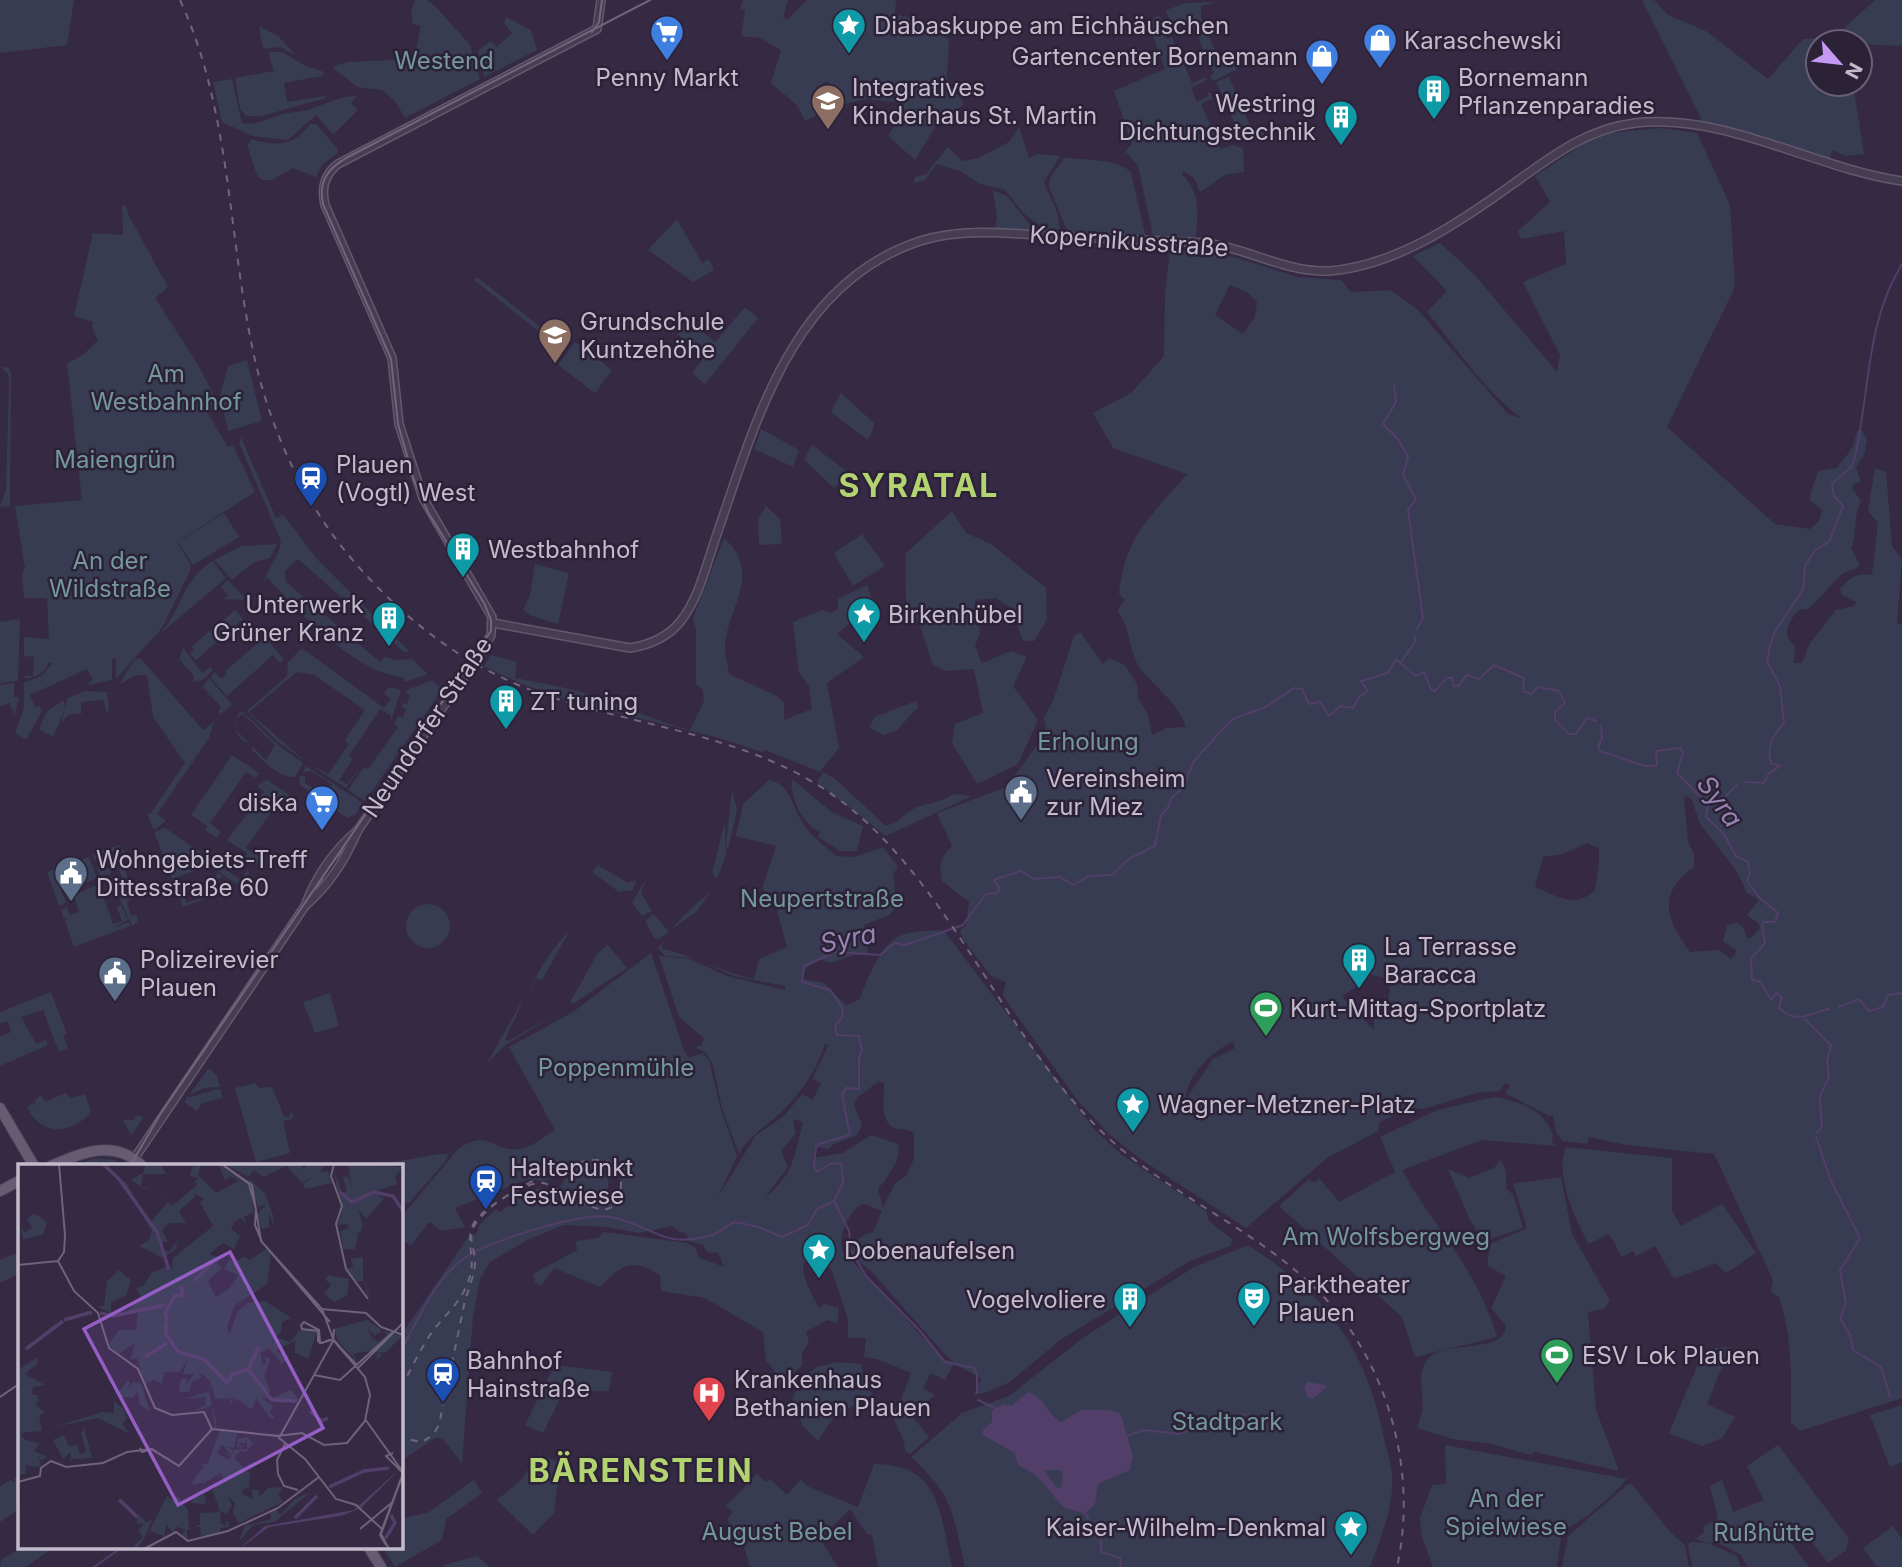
<svg xmlns="http://www.w3.org/2000/svg" width="1902" height="1567" font-family="Inter,sans-serif">
<rect width="100%" height="100%" fill="#352943"/>
<!-- green -->
<g fill="#373c52" fill-rule="evenodd">
<polygon points="0,0 74,0 67,45 0,53"/>
<polygon points="415,0 427,0 435,6 470,45 480,79 405,118 395,101 382,90 357,87 332,67 348,62 414,59 421,26 413,24 411,11"/>
<polygon points="743,0 788,0 783,18 788,19 807,0 896,0 895,14 926,22 949,40 947,78 964,104 936,126 915,160 888,136 903,109 897,102 867,99 839,105 828,81 816,87 823,112 805,121 797,105 771,83 781,50 760,38 741,36 745,11 740,9"/>
<polygon points="1642,0 1654,0 1668,15 1706,31 1768,79 1803,39 1834,37 1875,0 1902,0 1902,46 1818,42 1818,84 1853,84 1864,154 1845,156 1832,150 1829,164 1705,127"/>
<polygon points="1216,2 1201,6 1201,18 1221,64 1234,59 1238,69 1213,81 1210,75 1214,73 1194,28 1188,30 1169,19 1166,10 1186,3"/>
<path d="M 1160,16 L 1169,29 L 1164,31 L 1167,39 L 1172,37 L 1192,83 L 1206,77 L 1207,80 L 1191,88 L 1197,102 L 1209,96 L 1207,92 L 1211,93 L 1213,102 L 1212,99 L 1201,104 L 1221,149 L 1232,145 L 1243,148 L 1244,172 L 1225,175 L 1200,192 L 1194,178 L 1183,171 L 1182,174 C 1201,193 1198,213 1196,239 L 1153,236 L 1138,166 L 1125,151 L 1132,144 L 1114,91 L 1165,69 L 1149,25 L 1154,17 Z"/>
<polygon points="506,17 531,30 537,50 484,77 478,51 490,41 497,47 512,33 504,23"/>
<polygon points="259,26 278,36 296,56 281,47 263,49"/>
<polygon points="268,52 282,52 306,66 324,72 322,76 284,83 287,102 325,96 326,98 262,116 246,116 240,108 235,78 274,71"/>
<polygon points="1240,72 1229,77 1254,134 1268,131 1277,139 1242,139 1216,82"/>
<path d="M 232,79 L 242,123 C 258,126 266,119 280,115 C 289,112 298,112 308,110 C 324,105 339,96 357,96 L 351,103 L 358,110 L 333,135 L 316,115 L 288,140 L 252,136 L 222,122 L 213,82 Z"/>
<path d="M 310,124 L 316,124 L 338,149 L 338,153 L 322,165 L 316,177 L 293,168 L 272,180 L 262,180 L 257,175 L 247,145 L 252,139 C 276,147 295,146 310,124 Z"/>
<polygon points="1019,127 1029,158 1037,154 1060,156 1044,182 1057,212 1060,229 1047,231 1024,214 1005,190 980,184 960,171 937,164 924,181 913,183 915,177 926,174 948,147 962,161 978,158 1009,142"/>
<path d="M 1660,128 L 1697,133 L 1730,205 L 1735,287 L 1667,427 L 1775,524 L 1810,529 L 1819,521 L 1822,510 L 1809,499 L 1818,471 L 1837,468 L 1853,447 L 1857,431 L 1862,431 L 1867,439 L 1864,455 L 1856,467 L 1861,482 L 1855,483 L 1852,488 L 1861,501 C 1852,519 1858,532 1851,548 L 1860,565 C 1854,571 1846,570 1840,576 C 1829,586 1821,599 1808,609 L 1798,610 C 1789,622 1780,635 1795,646 L 1794,663 L 1802,663 L 1810,643 L 1836,610 L 1854,606 L 1856,602 L 1842,595 L 1840,589 C 1849,578 1857,572 1872,575 L 1878,523 L 1868,511 L 1875,468 L 1886,472 L 1892,546 L 1902,559 L 1897,624 L 1902,624 L 1902,1398 L 1800,1431 L 1791,1422 C 1791,1379 1793,1338 1779,1297 L 1771,1292 L 1773,1280 L 1714,1154 L 1626,1145 L 1589,1137 L 1587,1144 L 1563,1141 L 1556,1133 L 1553,1115 L 1549,1116 L 1505,1093 L 1510,1086 L 1505,1083 L 1500,1091 L 1477,1093 L 1423,1109 L 1411,1108 L 1380,1122 L 1378,1131 L 1327,1158 L 1246,1228 L 1142,1160 L 1109,1134 L 1078,1101 L 1010,1006 L 1003,995 L 1006,982 L 991,976 L 963,939 L 960,930 L 966,925 L 969,902 L 942,881 C 939,864 940,858 952,846 L 937,813 L 1017,783 L 1013,778 L 1041,740 L 1046,727 L 1044,717 L 1053,701 L 1074,636 L 1080,632 L 1103,664 L 1109,658 L 1125,665 L 1137,684 L 1138,698 L 1148,714 L 1152,735 L 1167,728 L 1186,727 C 1178,703 1158,690 1142,671 C 1128,654 1132,628 1117,611 L 1125,600 L 1119,594 C 1125,535 1151,517 1187,474 L 1113,448 L 1093,413 L 1131,393 L 1164,356 L 1165,293 L 1170,250 L 1234,257 L 1298,277 L 1341,280 L 1351,292 L 1390,290 L 1417,309 L 1508,414 L 1521,418 C 1485,391 1456,348 1427,312 L 1447,291 L 1413,256 L 1440,243 L 1474,274 L 1557,372 L 1560,355 L 1523,282 L 1566,264 L 1564,231 L 1521,239 L 1518,231 L 1550,202 L 1535,176 L 1598,134 ZM 1230,285 L 1247,292 L 1257,302 L 1255,317 L 1243,334 L 1215,315 ZM 1687,796 L 1692,800 L 1700,824 L 1736,870 L 1747,893 L 1759,900 L 1747,915 L 1759,924 L 1760,928 L 1751,938 L 1747,938 L 1743,927 L 1736,922 L 1727,926 L 1723,941 L 1737,951 L 1731,959 L 1719,950 L 1690,952 C 1665,919 1657,893 1694,867 L 1694,854 L 1688,841 L 1684,798 ZM 1587,843 L 1599,848 C 1600,863 1597,877 1595,890 C 1576,909 1557,896 1535,887 L 1543,857 L 1563,854 ZM 1365,973 L 1384,978 L 1390,990 L 1388,1000 L 1403,1018 L 1374,1019 L 1374,1030 L 1342,997 L 1362,982 ZM 1233,1042 L 1235,1048 L 1213,1059 L 1186,1099 C 1186,1076 1212,1051 1233,1042 Z"/>
<path d="M 1065,157 C 1086,161 1116,158 1131,172 L 1146,238 L 1068,233 L 1049,187 L 1050,178 Z"/>
<polygon points="993,190 1007,196 1036,232 995,229 997,217"/>
<path d="M 126,205 L 129,216 L 168,287 L 155,298 L 197,363 L 217,401 L 216,407 L 207,412 L 228,447 L 233,445 L 255,492 L 177,542 L 190,564 L 190,571 L 162,628 L 116,679 L 116,659 L 112,659 L 112,680 L 87,685 L 93,680 L 87,669 L 30,695 L 35,707 L 39,706 L 42,711 L 26,740 L 15,733 L 24,708 L 24,683 L 41,676 L 53,663 L 49,662 C 46,673 35,677 25,679 L 25,676 L 33,676 L 34,657 L 24,656 L 24,637 L 49,639 L 47,598 L 24,598 L 22,574 L 25,568 L 15,506 L 82,500 L 67,363 L 83,355 L 98,340 L 92,328 L 93,322 L 74,316 L 93,233 L 123,235 L 122,206 Z"/>
<polygon points="677,219 702,263 709,259 714,270 693,282 648,250"/>
<polygon points="477,277 548,333 546,337 474,280"/>
<polygon points="745,307 758,318 705,384 692,373 705,356 677,334 687,319 715,342"/>
<polygon points="575,342 612,370 595,393 558,365"/>
<polygon points="247,360 262,421 228,431 220,395 228,366"/>
<polygon points="0,366 9,368 11,375 10,506 0,507 6,489 9,381 8,374"/>
<polygon points="841,393 875,424 868,440 831,412"/>
<polygon points="761,429 799,450 793,467 754,449"/>
<path d="M 241,437 L 276,518 L 283,514 L 316,558 L 409,651 L 404,652 L 298,559 L 285,571 L 286,582 L 380,662 L 385,657 L 396,660 L 412,659 L 428,674 L 404,682 L 404,677 C 359,676 296,610 268,578 L 263,582 L 278,553 L 281,541 L 239,443 Z"/>
<polygon points="812,445 849,473 834,488 804,459"/>
<polygon points="766,506 780,519 782,544 759,545 758,520"/>
<polygon points="952,511 966,533 991,544 1046,588 1047,619 1034,641 1023,641 1011,608 996,598 975,600 980,633 975,646 982,663 1011,651 1027,657 1013,686 1038,720 1018,764 977,784 952,743 955,724 983,713 974,669 945,671 933,665 919,623 906,600 905,554"/>
<polygon points="224,513 239,537 193,565 178,542"/>
<polygon points="862,534 885,566 853,586 834,553"/>
<path d="M 724,538 C 764,574 726,609 725,647 C 725,655 728,665 729,674 L 777,696 L 784,703 L 784,720 L 812,709 L 809,686 L 799,673 L 793,622 L 822,610 L 831,613 L 838,609 L 838,599 L 867,585 L 873,603 L 837,634 L 864,657 L 827,683 L 839,748 L 820,772 L 765,750 L 762,752 C 671,719 570,712 484,666 L 491,655 L 517,662 L 515,678 C 540,683 567,687 591,695 C 625,706 655,721 690,730 L 704,701 L 703,690 L 696,684 L 696,630 L 693,618 Z"/>
<polygon points="277,544 270,558 254,562 232,580 214,560 242,546"/>
<path d="M 212,561 L 226,578 L 159,635 C 182,610 181,582 212,561 Z"/>
<polygon points="535,564 569,573 558,624 532,616 523,610 530,595"/>
<polygon points="228,580 244,597 243,600 223,599 228,595 221,587"/>
<polygon points="235,610 243,619 196,660 190,654 194,650 191,647"/>
<polygon points="20,619 18,681 0,683 0,622"/>
<polygon points="265,637 284,659 280,663 273,655 227,696 210,677 215,672 221,679 227,674 225,671"/>
<polygon points="183,648 202,673 210,667 213,670 201,681 193,682 194,676 179,659"/>
<polygon points="302,648 384,708 391,699 384,693 389,687 401,690 391,721 391,716 380,709 349,756 353,759 339,780 347,784 360,768 346,788 309,764 328,774 349,744 345,740 365,710 314,675 297,672 249,712 305,761 278,742 247,711 287,676 288,662"/>
<polygon points="140,658 203,730 214,722 209,738 157,814 166,821 154,830 147,814 151,813 185,763 153,717 147,675 135,675 119,685 134,660"/>
<polygon points="209,678 232,705 221,714 218,711 221,707 210,695 206,697 209,694 204,688 201,690"/>
<polygon points="432,680 442,690 365,801 348,790 364,767 368,769 398,727 394,724 398,716 403,717 406,709 402,707 403,703 407,704 410,695 406,693 407,690"/>
<polygon points="14,683 14,697 19,697 15,715 9,703 0,707 0,685"/>
<polygon points="84,691 107,692 109,711 106,712 104,700 81,702 81,714 69,714 61,723 68,698"/>
<polygon points="64,700 65,709 53,737 39,729 47,711"/>
<polygon points="916,701 918,707 897,730 884,735 869,727 875,717"/>
<path d="M 243,712 L 278,745 L 303,763 L 295,777 C 280,779 263,760 252,750 L 253,747 L 266,760 L 275,745 L 243,714 L 237,718 L 236,730 L 249,743 C 235,739 232,726 239,713 Z"/>
<polygon points="232,755 259,773 256,778 246,772 210,823 221,832 217,838 205,830 207,826 191,815"/>
<polygon points="306,766 363,803 356,814 347,818 334,809 333,794 327,787 333,785 311,771 303,772"/>
<path d="M 823,772 L 835,779 L 885,825 C 899,825 903,814 915,808 C 926,803 943,803 952,794 L 972,796 L 886,836 L 817,782 Z"/>
<polygon points="300,776 305,776 305,783 326,796 328,792 329,806 299,784"/>
<path d="M 792,779 L 833,813 L 863,826 L 857,851 L 840,851 L 818,837 L 820,832 C 803,825 789,797 792,779 Z"/>
<polygon points="267,780 294,798 291,802 282,796 246,848 262,858 256,865 245,858 247,853 227,840 264,792 257,786"/>
<path d="M 769,780 C 791,784 792,807 803,823 C 811,836 825,846 836,856 L 855,857 L 883,847 L 898,867 L 893,874 L 897,907 L 889,915 L 864,925 L 869,940 L 867,953 L 850,956 L 832,963 L 819,959 L 805,969 L 803,979 L 824,983 L 846,1005 L 860,999 C 865,983 880,947 896,938 C 906,931 926,931 939,930 L 945,932 L 1095,1130 L 1122,1155 L 1206,1211 L 1209,1221 L 1233,1240 L 1230,1246 L 1190,1261 L 1060,1340 L 1010,1382 L 988,1392 L 974,1395 L 981,1378 L 954,1364 L 945,1380 L 931,1373 L 923,1388 L 935,1395 L 911,1415 L 929,1437 L 910,1454 L 905,1451 L 904,1441 L 890,1412 L 899,1405 L 911,1373 L 880,1360 L 864,1357 L 866,1338 L 848,1338 L 848,1319 L 831,1268 L 820,1267 L 808,1260 L 803,1263 C 803,1282 811,1292 819,1308 L 825,1304 L 839,1308 L 837,1323 L 827,1320 L 806,1332 L 809,1342 L 802,1353 L 802,1366 L 781,1383 L 774,1383 L 774,1370 L 766,1361 L 763,1332 L 705,1298 L 661,1291 L 660,1275 C 632,1258 622,1264 600,1287 L 554,1268 L 541,1286 L 535,1282 L 533,1274 L 577,1250 L 576,1241 L 598,1238 L 604,1232 L 688,1243 L 696,1248 L 698,1257 L 724,1267 L 718,1252 L 708,1253 L 702,1244 L 690,1242 L 686,1233 L 680,1232 L 672,1226 L 638,1233 L 606,1227 L 564,1225 L 529,1239 L 490,1262 L 480,1279 L 473,1317 L 462,1463 L 442,1438 L 435,1438 L 401,1461 L 401,1335 L 469,1236 L 476,1235 L 479,1225 L 496,1209 L 499,1212 L 512,1204 L 510,1201 C 538,1185 547,1182 572,1205 L 579,1203 L 560,1187 L 566,1177 L 586,1172 L 609,1174 L 607,1202 L 615,1203 L 622,1189 L 620,1172 L 586,1169 L 543,1181 L 528,1179 L 455,1208 L 465,1227 L 441,1231 L 429,1222 L 411,1246 L 401,1239 L 401,1217 L 459,1148 C 490,1128 493,1153 521,1149 C 532,1147 546,1135 555,1130 L 509,1047 L 573,1012 L 651,953 L 684,1050 L 689,1058 L 702,1053 L 709,1060 L 720,1107 L 737,1156 L 718,1197 L 756,1135 L 784,1116 L 802,1094 L 813,1100 L 821,1083 L 812,1079 L 829,1044 L 824,1045 C 819,1068 796,1100 778,1115 C 762,1129 750,1135 739,1154 L 722,1109 L 713,1065 L 706,1053 L 695,1047 L 701,1046 L 704,1038 L 679,1017 L 659,956 L 690,959 L 727,976 L 785,990 L 785,986 L 734,976 L 692,958 L 665,956 L 658,948 L 664,941 L 661,948 C 693,956 721,972 754,979 L 759,959 L 787,947 L 773,895 L 762,889 L 776,846 L 736,836 L 743,804 ZM 879,1081 L 884,1084 C 884,1098 879,1125 898,1129 C 904,1130 908,1129 914,1133 L 914,1158 L 910,1168 L 906,1176 L 895,1183 L 883,1208 L 878,1189 C 887,1178 902,1159 898,1144 L 871,1135 L 843,1153 L 813,1158 L 815,1147 L 828,1149 L 834,1144 L 857,1135 L 862,1125 L 854,1105 L 858,1097 ZM 793,1119 L 803,1122 C 795,1153 793,1177 765,1197 L 788,1167 L 781,1151 L 796,1133 ZM 864,1204 L 882,1211 L 873,1232 C 861,1234 850,1244 853,1258 L 870,1270 L 948,1358 L 954,1361 L 944,1360 L 842,1250 C 838,1236 850,1207 864,1204 Z"/>
<polygon points="732,790 737,810 728,850 726,844"/>
<polygon points="725,822 726,855 717,879 712,873"/>
<polygon points="165,828 241,880 248,869 249,874 237,884 209,866 178,877 182,889 217,876 216,872 224,877 182,890 186,903 228,888 228,883 233,887 183,907 154,832"/>
<polygon points="119,845 125,852 124,868 133,893 127,903 131,916 136,914 138,922 132,926 111,880 114,883 123,880 118,867 110,869 111,874 100,876 97,868 99,866 101,871 120,864 116,850 97,857 95,861 93,854"/>
<polygon points="89,857 97,878 81,885 87,874 82,870 79,882 72,879 74,885 71,887 65,872 56,875 66,903 59,906 47,872 67,865 72,878 68,864"/>
<polygon points="598,865 628,883 636,880 633,890 619,892 592,872"/>
<polygon points="647,877 641,893 652,911 642,916 632,903"/>
<polygon points="99,884 113,924 122,921 117,907 121,905 128,920 112,928 129,922 130,926 74,947 65,921 68,918 64,919 61,910 67,907 70,915 79,912 74,895"/>
<path d="M 710,893 L 696,912 L 672,929 C 675,924 704,895 710,893 Z"/>
<circle cx="428" cy="926" r="22"/>
<polygon points="654,914 669,932 659,939 654,938 645,921"/>
<path d="M 569,932 L 542,980 L 536,978 L 531,989 C 532,978 560,938 569,932 Z"/>
<polygon points="608,945 627,968 573,1004 570,1002 598,953"/>
<polygon points="51,992 67,1034 63,1036 68,1048 59,1052 43,1010 21,1017 36,1044 46,1040 48,1045 0,1066 0,1036 11,1032 8,1021 0,1023 0,1012"/>
<polygon points="330,993 339,1026 315,1033 303,1002"/>
<polygon points="526,994 505,1040 508,1041 560,1012 504,1046 486,1065"/>
<polygon points="209,1068 217,1076 220,1087 204,1088 189,1095"/>
<polygon points="255,1083 260,1088 272,1087 284,1116 289,1117 292,1111 293,1119 283,1121 290,1153 256,1162 235,1088"/>
<path d="M 220,1089 L 223,1098 L 202,1103 L 197,1111 L 184,1102 L 187,1097 C 195,1098 208,1090 220,1089 Z"/>
<path d="M 65,1093 L 71,1098 L 85,1094 L 91,1111 L 89,1115 C 67,1135 40,1135 27,1107 L 33,1103 L 36,1106 L 35,1100 L 41,1095 L 45,1102 Z"/>
<path d="M 1494,1097 C 1518,1100 1544,1110 1553,1134 L 1552,1143 L 1557,1146 L 1482,1140 L 1402,1170 C 1435,1230 1477,1268 1497,1337 L 1415,1357 L 1402,1317 L 1279,1206 L 1308,1180 L 1315,1182 L 1319,1178 L 1339,1202 L 1395,1172 L 1380,1137 L 1437,1110 Z"/>
<polygon points="137,1115 144,1117 131,1135 123,1120 134,1120"/>
<path d="M 1566,1147 L 1672,1158 L 1672,1210 L 1681,1226 L 1722,1204 L 1756,1253 L 1726,1273 L 1716,1263 L 1674,1279 L 1655,1246 L 1636,1256 L 1633,1251 L 1622,1257 L 1609,1234 L 1589,1244 C 1576,1221 1554,1174 1566,1147 Z"/>
<polygon points="440,1154 449,1154 446,1161 408,1204 401,1200 401,1166 370,1166"/>
<polygon points="95,1158 116,1160 120,1166 73,1166"/>
<polygon points="1501,1160 1506,1171 1506,1188 1514,1196 1523,1228 1484,1241 1470,1220 1448,1169 1469,1178 1494,1168"/>
<path d="M 1561,1177 L 1572,1234 L 1610,1301 L 1604,1309 L 1588,1312 L 1596,1410 L 1619,1471 L 1535,1452 L 1531,1455 L 1491,1444 L 1452,1439 L 1417,1428 C 1418,1422 1421,1418 1422,1412 C 1425,1395 1415,1375 1428,1359 C 1445,1339 1506,1355 1506,1325 L 1491,1308 L 1506,1276 L 1487,1266 L 1490,1244 L 1527,1228 L 1513,1184 Z"/>
<path d="M 1248,1245 C 1325,1295 1363,1342 1383,1433 C 1387,1455 1394,1467 1392,1490 C 1390,1516 1379,1543 1370,1567 L 965,1567 C 952,1511 954,1497 911,1457 L 962,1413 L 1009,1396 L 1084,1337 L 1194,1267 Z"/>
<polygon points="18,1252 19,1274 0,1283 0,1260"/>
<polygon points="1730,1347 1707,1404 1735,1417 1722,1438 1702,1446 1669,1433 1700,1359 1715,1348"/>
<polygon points="836,1362 861,1364 867,1389 873,1394 833,1418 818,1441 803,1426 792,1398 803,1378 817,1367"/>
<polygon points="562,1366 612,1372 609,1391 564,1391 543,1433 525,1425 551,1372"/>
<polygon points="1902,1405 1902,1462 1890,1467 1870,1415"/>
<path d="M 1445,1445 L 1627,1479 C 1617,1491 1577,1529 1562,1529 L 1557,1567 L 1433,1567 L 1422,1537 L 1420,1518 L 1432,1485 L 1446,1484 Z"/>
<polygon points="1778,1445 1849,1539 1846,1550 1828,1563 1806,1534 1792,1544 1809,1567 1747,1567 1741,1555 1714,1541 1712,1544 1695,1539 1704,1532 1703,1526 1718,1519 1710,1486 1722,1480 1733,1512 1764,1500 1747,1466"/>
<polygon points="539,1454 560,1463 554,1513 533,1535 497,1500 520,1481"/>
<path d="M 874,1464 C 942,1464 940,1515 952,1567 L 878,1567 L 872,1535 L 867,1534 L 850,1509 L 820,1539 L 838,1567 L 750,1567 L 743,1543 L 727,1520 L 733,1512 L 726,1506 L 757,1474 L 766,1482 L 770,1479 L 787,1495 L 801,1479 L 807,1486 L 858,1507 Z"/>
<polygon points="13,1477 19,1480 19,1509 0,1522 0,1487 10,1480 15,1483"/>
<polygon points="474,1480 482,1493 446,1519 442,1540 395,1567 383,1548 401,1548 401,1519 429,1512"/>
<polygon points="1628,1484 1632,1484 1670,1532 1685,1545 1689,1567 1562,1567 1568,1536"/>
<polygon points="1893,1526 1902,1539 1902,1567 1877,1567 1863,1548"/>
<polygon points="1690,1542 1708,1543 1737,1556 1741,1567 1692,1567 1688,1545"/>
<polygon points="21,1548 53,1548 26,1567 0,1567 1,1560"/>
<polygon points="477,1556 490,1567 443,1567 444,1565"/>
</g>
<!-- water -->
<g fill="#513e69" fill-rule="evenodd">
<polygon points="1307,1382 1326,1385 1327,1387 1313,1399 1308,1397 1304,1387"/>
<path d="M 1028,1392 C 1045,1398 1047,1414 1061,1422 L 1083,1409 C 1096,1412 1111,1407 1121,1415 L 1133,1457 L 1130,1470 L 1098,1484 L 1095,1504 L 1085,1514 L 1063,1507 L 1036,1475 L 1018,1465 L 1015,1453 L 983,1435 L 983,1430 L 992,1422 L 992,1411 L 1004,1404 L 1011,1406 ZM 1044,1470 L 1060,1470 L 1063,1474 L 1061,1488 L 1056,1487 Z"/>
</g>
<g fill="none" stroke-linecap="round" stroke-linejoin="round">
<!-- stream -->
<g stroke="#513e69" stroke-width="2">
<polyline points="1394,386 1396,402 1383,424 1398,439 1408,457 1403,475 1416,499 1408,510 1423,618 1417,629"/>
<polyline points="1401,662 1415,642 1415,636"/>
<path d="M 1601,726 L 1602,738 L 1598,747 L 1601,752 C 1617,754 1645,771 1657,765 L 1656,751 L 1680,748 L 1683,752 L 1677,773 L 1708,805 L 1706,817 L 1724,834 L 1736,856 L 1748,862 L 1750,873 L 1747,881 L 1760,898 L 1778,913 L 1775,922 L 1763,922 L 1762,926 L 1765,943 L 1751,959 L 1752,980 L 1761,982 L 1771,1000 L 1777,993 L 1782,997 L 1779,1008 C 1797,1025 1810,1013 1829,1009"/>
<path d="M 1745,782 L 1764,783 L 1769,773 L 1780,766 L 1771,763 C 1766,746 1773,735 1784,723 L 1780,686 L 1767,662 L 1770,646 L 1775,631 L 1803,589 L 1805,566 L 1815,550 L 1829,542 L 1843,506 L 1834,496 L 1832,484 L 1851,467 L 1855,457 C 1870,390 1866,322 1902,264"/>
<polyline points="1708,805 1726,796 1737,785"/>
<polyline points="1839,1007 1859,999 1869,1011 1883,1007 1888,995 1902,993"/>
<polyline points="1805,1019 1831,1045 1827,1062 1829,1077 1820,1096 1822,1127 1817,1133"/>
<polyline points="1816,1137 1830,1179 1860,1238 1840,1270 1846,1304 1840,1318 1850,1335 1853,1350 1881,1367 1890,1397"/>
<polyline points="835,1203 849,1231 851,1251 866,1276 920,1331 945,1362 974,1368 977,1375 977,1393"/>
<path d="M 401,1351 C 417,1321 435,1279 463,1259 C 488,1241 581,1212 610,1217 C 656,1225 658,1250 712,1235 C 720,1233 726,1225 735,1222 L 758,1227 L 782,1237 L 808,1225 L 817,1209 L 834,1201 L 843,1182 L 841,1163 L 830,1164 L 817,1172 L 814,1167 L 816,1147 L 819,1144 L 850,1135 L 842,1094 L 846,1088 L 859,1089 L 859,1058 L 862,1051 L 859,1036 L 837,1035 L 835,1026 L 843,1016 L 842,1007 L 830,990 L 802,982 L 804,966 L 836,952 L 880,955 L 895,943 L 905,945 L 963,925 L 986,894 L 998,893 L 999,887 L 994,881 L 996,879 L 1021,871 L 1034,879 L 1060,877 L 1073,885 L 1089,876 L 1112,875 L 1129,859 L 1155,846 L 1161,815 L 1169,806 L 1171,798 L 1183,788 L 1194,761 L 1219,733 L 1233,719 L 1266,707 L 1294,688 L 1302,689 L 1309,704 L 1320,702 L 1329,716 L 1340,706 L 1353,708 L 1359,697 L 1368,691 L 1361,681 L 1388,673 L 1396,659 L 1416,676 L 1424,672 L 1431,689 L 1435,691 L 1447,678 L 1452,678 L 1454,686 L 1458,686 L 1467,675 L 1479,679 L 1494,665 L 1524,678 L 1523,691 L 1531,694 L 1538,687 L 1559,691 L 1565,703 L 1555,712 L 1555,720 L 1569,734 L 1576,734 L 1587,718 L 1596,721"/>
<polyline points="978,1400 997,1409"/>
<polyline points="1127,1436 1144,1430 1179,1434 1206,1422 1244,1415"/>
<polyline points="1085,1512 1092,1528 1101,1533 1101,1552 1120,1558 1121,1567"/>
<polyline points="94,1567 121,1548"/>
</g>
<!-- tertiary casing -->
<g stroke="#62596d" stroke-width="10">
<g id="tertiary">
<path d="M 493,623 L 630,648 C 649,645 667,638 680,622 C 699,599 707,562 717,534 C 756,421 792,283 920,241 C 962,228 1008,233 1052,236 C 1103,238 1154,241 1206,243 C 1248,248 1286,273 1329,271 C 1396,266 1460,222 1513,184 C 1552,156 1586,129 1635,123 C 1726,113 1813,168 1902,181"/>
<path d="M 480,654 L 491,635 L 492,617 L 423,498 L 399,424 L 392,358 L 325,205 C 321,188 324,175 338,164 L 597,29 L 601,0"/>
<path d="M 305,906 C 330,884 345,860 358,830 L 463,678"/>
<path d="M 134,1159 L 305,906 C 316,876 333,851 358,830"/>
</g>
</g>
<!-- primary casing -->
<g stroke="#4d4459" stroke-width="12">
<g id="primary">
<polyline points="0,1108 34,1166"/>
<path d="M 51,1166 C 81,1153 115,1138 142,1166"/>
<polyline points="0,1191 19,1181"/>
<polyline points="369,1548 381,1567"/>
</g>
</g>
<!-- tertiary -->
<use href="#tertiary" stroke="#473d53" stroke-width="7"/>
<!-- primary -->
<use href="#primary" stroke="#665b72" stroke-width="10"/>
<!-- tram -->
<g stroke="#71657e" stroke-width="2">
<polyline points="592,32 599,22 602,0"/>
<path d="M 130,1166 L 161,1113 L 491,631 L 491,620 L 484,603 L 428,512 L 414,480 L 398,424 L 391,359 L 323,204 C 318,181 328,168 348,157 L 650,0"/>
<polyline points="0,1397 19,1384"/>
</g>
<!-- rail -->
<g stroke="#71657e" stroke-width="2" stroke-dasharray="7 7" stroke-linecap="butt">
<path d="M 180,0 C 230,108 228,231 252,346 C 267,422 301,499 351,558 C 405,622 472,672 551,697 C 640,726 736,735 816,784 C 942,860 997,1030 1101,1131 C 1180,1208 1296,1241 1357,1340 C 1398,1407 1414,1490 1397,1567"/>
<path d="M 401,1388 C 411,1369 420,1350 432,1332 C 447,1312 463,1301 470,1276 C 476,1256 463,1237 476,1220 C 491,1199 622,1122 621,1183 C 620,1241 560,1185 543,1183 C 528,1182 506,1196 495,1204 C 487,1210 478,1219 473,1228 C 468,1240 476,1252 475,1264 C 474,1278 467,1292 464,1305 C 456,1345 447,1385 439,1425 L 433,1435 L 422,1442 L 401,1438"/>
</g>
<!-- tertiary-bridge casing -->
<g stroke="#62596d" stroke-width="10" stroke-linecap="butt">
<polyline id="tertiary-bridge" points="463,678 480,654"/>
</g>
<!-- tertiary-bridge -->
<use href="#tertiary-bridge" stroke="#473d53" stroke-width="7"/>
</g>
<!-- icons -->
<defs>
<g id="sight-pin" transform="scale(1.75)"><path d="M0 17L-7.5 6A9.5 9.5 0 1 1 7.5 6Z" fill="#0f9aa8" stroke="#2c2238"/><path d="M0-6L1.8-2.2L6-1.7L2.9 1.2L3.7 5.4L0 3.3L-3.7 5.4L-2.9 1.2L-6-1.7L-1.8-2.2Z" fill="#fff"/></g>
<g id="supermarket-pin" transform="scale(1.75)"><path d="M0 17L-7.5 6A9.5 9.5 0 1 1 7.5 6Z" fill="#3f7fe0" stroke="#2c2238"/><path d="M-6-5.5h2.5l.6 2H6L4.5 2H-2.5L-4.4-4H-6ZM-1.5 3.2a1.3 1.3 0 1 0 .1 0ZM3 3.2a1.3 1.3 0 1 0 .1 0Z" fill="#fff"/></g>
<g id="shop-pin" transform="scale(1.75)"><path d="M0 17L-7.5 6A9.5 9.5 0 1 1 7.5 6Z" fill="#3f7fe0" stroke="#2c2238"/><path d="M-5-2.5h2.3a2.7 3.5 0 0 1 5.4 0H5L5.5 6h-11ZM-1.5-2.5h3a1.5 2.3 0 0 0-3 0Z" fill="#fff"/></g>
<g id="building-pin" transform="scale(1.75)"><path d="M0 17L-7.5 6A9.5 9.5 0 1 1 7.5 6Z" fill="#0f9aa8" stroke="#2c2238"/><path d="M-4-6H4V6H1V3H-1V6H-4ZM-2.5-4.3h1.7v1.8h-1.7ZM.8-4.3h1.7v1.8H.8ZM-2.5-1h1.7V.8h-1.7ZM.8-1h1.7V.8H.8Z" fill="#fff"/></g>
<g id="school-pin" transform="scale(1.75)"><path d="M0 17L-7.5 6A9.5 9.5 0 1 1 7.5 6Z" fill="#8d6e63" stroke="#2c2238"/><path d="M0-5L7-2L0 1L-7-2ZM-4 1L0 2.5L4 1V4Q0 6-4 4Z" fill="#fff"/></g>
<g id="station-pin" transform="scale(1.75)"><path d="M0 17L-7.5 6A9.5 9.5 0 1 1 7.5 6Z" fill="#1a4fb4" stroke="#2c2238"/><path d="M-3-6H3Q5-6 5-4V2Q5 4 3 4L4.5 6H3L1.5 4h-3L-3 6H-4.5L-3 4Q-5 4-5 2V-4Q-5-6-3-6ZM-3.5-4v3h7v-3ZM-3.5 1v1.5H-2V1ZM2 1v1.5H3.5V1Z" fill="#fff"/></g>
<g id="civic-pin" transform="scale(1.75)"><path d="M0 17L-7.5 6A9.5 9.5 0 1 1 7.5 6Z" fill="#5c6f8a" stroke="#2c2238"/><path d="M-.6-6.5H3V-4.5H.6V-3L4-1V1h2V6H-6V1h2V-1L-.6-3ZM-1.2 2.5V6h2.4V2.5Z" fill="#fff"/></g>
<g id="stadium-pin" transform="scale(1.75)"><path d="M0 17L-7.5 6A9.5 9.5 0 1 1 7.5 6Z" fill="#2e9e5b" stroke="#2c2238"/><path d="M0-5a6.5 5 0 1 0 0 10a6.5 5 0 1 0 0-10ZM-3.5-1.8h7v3.6h-7Z" fill="#fff"/></g>
<g id="theatre-pin" transform="scale(1.75)"><path d="M0 17L-7.5 6A9.5 9.5 0 1 1 7.5 6Z" fill="#0f9aa8" stroke="#2c2238"/><path d="M-5-5.5Q0-4 5-5.5V0Q5 5 0 6Q-5 5-5 0ZM-3.3-2.5H-1v1.5H-3.3ZM1-2.5H3.3v1.5H1ZM-2.8 1Q0 5.5 2.8 1Z" fill="#fff"/></g>
<g id="hospital-pin" transform="scale(1.75)"><path d="M0 17L-7.5 6A9.5 9.5 0 1 1 7.5 6Z" fill="#e0444e" stroke="#2c2238"/><path d="M-5-5h3v3.5h4V-5h3V5h-3V1.5h-4V5h-3Z" fill="#fff"/></g>
</defs>
<g fill-rule="evenodd">
<use href="#sight-pin" x="849" y="25"/>
<use href="#supermarket-pin" x="667" y="32"/>
<use href="#shop-pin" x="1380" y="40"/>
<use href="#shop-pin" x="1322" y="56"/>
<use href="#building-pin" x="1434" y="91"/>
<use href="#school-pin" x="828" y="101"/>
<use href="#building-pin" x="1341" y="117"/>
<use href="#school-pin" x="555" y="335"/>
<use href="#station-pin" x="311" y="478"/>
<use href="#building-pin" x="463" y="549"/>
<use href="#sight-pin" x="864" y="614"/>
<use href="#building-pin" x="389" y="618"/>
<use href="#building-pin" x="506" y="701"/>
<use href="#civic-pin" x="1021" y="792"/>
<use href="#supermarket-pin" x="322" y="802"/>
<use href="#civic-pin" x="71" y="873"/>
<use href="#building-pin" x="1359" y="960"/>
<use href="#civic-pin" x="115" y="973"/>
<use href="#stadium-pin" x="1266" y="1008"/>
<use href="#sight-pin" x="1133" y="1104"/>
<use href="#station-pin" x="486" y="1181"/>
<use href="#sight-pin" x="819" y="1250"/>
<use href="#theatre-pin" x="1254" y="1298"/>
<use href="#building-pin" x="1130" y="1299"/>
<use href="#stadium-pin" x="1557" y="1355"/>
<use href="#station-pin" x="443" y="1374"/>
<use href="#hospital-pin" x="709" y="1393"/>
<use href="#sight-pin" x="1351" y="1527"/>
</g>
<g text-anchor="middle" dominant-baseline="central" stroke-width="5" stroke-linejoin="round" paint-order="stroke">
<!-- poi labels -->
<g font-size="24" fill="#c3bbcc" stroke="#2c2238" text-anchor="start">
<text x="874" y="25">Diabaskuppe am Eichhäuschen</text>
<text x="1404" y="40">Karaschewski</text>
<text x="1298" y="56" text-anchor="end">Gartencenter Bornemann</text>
<text x="667" y="77" text-anchor="middle">Penny Markt</text>
<text x="1458" y="77">Bornemann<tspan x="1458" dy="28">Pflanzenparadies</tspan></text>
<text x="852" y="87">Integratives<tspan x="852" dy="28">Kinderhaus St. Martin</tspan></text>
<text x="1316" y="103" text-anchor="end">Westring<tspan x="1316" dy="28">Dichtungstechnik</tspan></text>
<text x="580" y="321">Grundschule<tspan x="580" dy="28">Kuntzehöhe</tspan></text>
<text x="336" y="464">Plauen<tspan x="336" dy="28">(Vogtl) West</tspan></text>
<text x="488" y="549">Westbahnhof</text>
<text x="364" y="604" text-anchor="end">Unterwerk<tspan x="364" dy="28">Grüner Kranz</tspan></text>
<text x="888" y="614">Birkenhübel</text>
<text x="530" y="701">ZT tuning</text>
<text x="1046" y="778">Vereinsheim<tspan x="1046" dy="28">zur Miez</tspan></text>
<text x="298" y="802" text-anchor="end">diska</text>
<text x="96" y="859">Wohngebiets-Treff<tspan x="96" dy="28">Dittesstraße 60</tspan></text>
<text x="1384" y="946">La Terrasse<tspan x="1384" dy="28">Baracca</tspan></text>
<text x="140" y="959">Polizeirevier<tspan x="140" dy="28">Plauen</tspan></text>
<text x="1290" y="1008">Kurt-Mittag-Sportplatz</text>
<text x="1158" y="1104">Wagner-Metzner-Platz</text>
<text x="510" y="1167">Haltepunkt<tspan x="510" dy="28">Festwiese</tspan></text>
<text x="844" y="1250">Dobenaufelsen</text>
<text x="1278" y="1284">Parktheater<tspan x="1278" dy="28">Plauen</tspan></text>
<text x="1106" y="1299" text-anchor="end">Vogelvoliere</text>
<text x="1582" y="1355">ESV Lok Plauen</text>
<text x="467" y="1360">Bahnhof<tspan x="467" dy="28">Hainstraße</tspan></text>
<text x="734" y="1379">Krankenhaus<tspan x="734" dy="28">Bethanien Plauen</tspan></text>
<text x="1326" y="1527" text-anchor="end">Kaiser-Wilhelm-Denkmal</text>
</g>
<!-- park labels -->
<g font-size="24" fill="#73979c" stroke="#2c2238">
<text x="444" y="60">Westend</text>
<text x="166" y="373">Am<tspan x="166" dy="28">Westbahnhof</tspan></text>
<text x="115" y="459">Maiengrün</text>
<text x="110" y="560">An der<tspan x="110" dy="28">Wildstraße</tspan></text>
<text x="1088" y="741">Erholung</text>
<text x="822" y="898">Neupertstraße</text>
<text x="616" y="1067">Poppenmühle</text>
<text x="1386" y="1236">Am Wolfsbergweg</text>
<text x="1227" y="1421">Stadtpark</text>
<text x="1506" y="1498">An der<tspan x="1506" dy="28">Spielwiese</tspan></text>
<text x="777" y="1531">August Bebel</text>
<text x="1764" y="1532">Rußhütte</text>
</g>
<!-- street labels -->
<g font-size="24" fill="#c3bbcc" stroke="#2c2238">
<text transform="translate(1129 241) rotate(4)">Kopernikusstraße</text>
<text transform="translate(427 727) rotate(-56)">Neundorfer Straße</text>
</g>
<!-- water labels -->
<g font-size="26" font-style="italic" fill="#9884b2" stroke="#2c2238">
<text transform="translate(1720 801) rotate(54)">Syra</text>
<text transform="translate(848 938) rotate(-11)">Syra</text>
</g>
<!-- district labels -->
<g font-size="32" font-weight="bold" letter-spacing="2" fill="#b3d270" stroke="#2c2238">
<text x="919" y="485">SYRATAL</text>
<text x="641" y="1470">BÄRENSTEIN</text>
</g>
</g>
<!-- overview -->
<g transform="translate(18 1164)">
<rect width="385" height="385" fill="#352943"/>
<path d="M 127,0 L 143,0 L 148,10 L 125,10 L 123,22 L 135,26 L 139,27 L 141,28 L 143,31 L 147,36 L 154,42 L 179,21 L 176,17 L 181,14 L 171,12 L 176,0 L 183,0 L 180,11 L 198,29 L 220,17 L 212,12 L 207,16 L 200,0 L 232,23 L 236,48 L 226,53 L 228,60 L 223,54 L 216,58 L 213,65 L 222,72 L 216,85 L 205,79 L 191,90 L 203,94 L 199,99 L 204,104 L 190,117 L 198,133 L 212,124 L 220,111 L 206,105 L 212,94 L 215,99 L 225,93 L 232,96 L 248,85 L 253,89 L 249,120 L 216,142 L 209,164 L 212,169 L 220,147 L 230,139 L 247,137 L 273,154 L 264,158 L 263,168 L 251,182 L 261,174 L 272,178 L 283,165 L 299,168 L 290,195 L 277,189 L 277,177 L 260,185 L 258,188 L 271,192 L 264,200 L 251,184 L 243,189 L 244,201 L 248,200 L 246,192 L 253,195 L 246,212 L 253,229 L 244,225 L 246,229 L 254,234 L 273,226 L 281,236 L 265,239 L 243,233 L 255,242 L 252,249 L 257,254 L 252,254 L 238,234 L 235,244 L 226,244 L 231,243 L 216,234 L 211,243 L 213,234 L 197,235 L 194,221 L 191,228 L 198,258 L 198,264 L 197,264 L 194,242 L 174,248 L 187,241 L 188,233 L 167,235 L 191,227 L 193,219 L 186,211 L 181,209 L 184,213 L 174,218 L 171,228 L 161,228 L 163,215 L 169,214 L 168,221 L 176,210 L 165,210 L 169,196 L 162,208 L 146,208 L 144,220 L 136,216 L 126,221 L 119,194 L 112,196 L 117,179 L 101,190 L 90,181 L 101,166 L 118,166 L 120,148 L 108,148 L 124,135 L 118,124 L 126,121 L 134,108 L 148,103 L 148,94 L 154,106 L 155,94 L 195,62 L 182,38 L 186,35 L 176,29 L 178,32 L 161,47 L 168,59 L 151,59 L 144,66 L 150,78 L 141,78 L 142,85 L 151,88 L 160,76 L 157,86 L 145,94 L 121,82 L 131,76 L 134,67 L 101,15 L 108,18 L 131,60 L 149,39 L 139,27 L 125,24 L 113,16 L 126,8 ZM 207,0 L 282,0 L 286,6 L 289,0 L 307,0 L 302,8 L 310,7 L 314,19 L 287,25 L 285,20 L 296,11 L 284,19 L 269,2 L 245,13 L 236,6 L 230,13 L 247,30 L 255,51 L 256,62 L 251,50 L 251,63 L 244,65 L 239,51 L 248,40 L 240,43 L 230,13 ZM 330,0 L 385,3 L 377,13 L 379,20 L 356,28 L 366,35 L 348,55 L 336,39 ZM 315,4 L 324,29 L 329,27 L 325,13 L 330,12 L 345,61 L 342,69 L 334,70 L 340,70 L 337,86 L 325,85 L 322,67 L 331,64 L 330,60 L 319,61 L 324,48 ZM 16,49 L 29,58 L 25,71 L 5,75 L 3,64 L 7,68 L 14,64 L 9,55 ZM 345,93 L 345,114 L 351,129 L 350,133 L 346,117 L 339,118 L 329,105 L 335,103 L 333,95 ZM 101,106 L 113,116 L 108,131 L 93,138 L 93,150 L 79,142 L 86,142 L 89,117 ZM 311,111 L 331,115 L 329,131 L 317,138 L 306,130 L 313,121 L 307,115 ZM 349,156 L 364,166 L 357,172 L 349,164 L 355,175 L 361,178 L 369,171 L 365,167 L 384,172 L 367,189 L 361,188 L 364,191 L 355,199 L 359,194 L 356,189 L 361,192 L 357,186 L 335,190 L 340,198 L 346,193 L 340,199 L 320,177 L 316,165 ZM 19,193 L 20,199 L 7,210 L 27,221 L 15,223 L 14,231 L 19,231 L 21,238 L 17,239 L 27,249 L 21,251 L 24,267 L 2,269 L 7,276 L 22,279 L 16,287 L 29,293 L 23,296 L 20,291 L 23,303 L 8,301 L 7,310 L 0,311 L 0,206 ZM 110,216 L 112,219 L 110,225 L 115,218 L 123,219 L 132,248 L 122,241 L 120,228 L 114,234 L 103,233 L 100,229 ZM 96,237 L 105,244 L 109,254 L 104,260 L 112,270 L 80,254 L 36,263 L 84,248 L 96,249 ZM 66,263 L 74,294 L 54,295 L 52,302 L 53,288 L 45,295 L 35,276 L 46,271 L 51,282 L 59,281 L 62,290 L 68,288 L 63,269 ZM 202,266 L 219,269 L 216,284 L 208,282 L 215,286 L 212,292 L 205,290 L 212,290 L 204,280 L 199,289 L 211,296 L 216,286 L 229,285 L 229,275 L 227,279 L 220,279 L 226,284 L 219,283 L 220,275 L 229,273 L 235,279 L 228,288 L 222,287 L 216,294 L 232,310 L 231,325 L 227,323 L 223,330 L 235,335 L 233,326 L 241,326 L 241,333 L 250,324 L 265,323 L 260,331 L 265,338 L 221,359 L 215,348 L 217,339 L 210,332 L 214,341 L 209,350 L 203,347 L 202,359 L 207,362 L 209,355 L 211,363 L 202,364 L 202,369 L 183,372 L 182,363 L 176,363 L 169,366 L 169,376 L 164,371 L 167,365 L 158,363 L 155,369 L 148,360 L 146,372 L 132,367 L 129,372 L 149,332 L 154,336 L 161,333 L 170,346 L 171,364 L 182,361 L 182,349 L 202,348 L 195,327 L 186,329 L 188,340 L 173,339 L 176,333 L 185,332 L 180,331 L 179,327 L 194,326 L 206,316 L 203,309 L 186,319 L 173,320 L 186,302 L 181,301 L 190,299 ZM 293,328 L 256,358 L 235,361 L 220,379 L 229,357 L 231,361 L 253,355 L 252,348 L 258,345 L 262,351 L 277,335 ZM 102,334 L 128,358 L 134,356 L 126,375 L 118,385 L 116,382 L 125,373 L 120,366 L 126,360 L 119,360 L 119,354 L 99,337 Z" fill="#373c52"/>
<path d="M 385,302 L 343,344 L 323,352 L 251,363 L 221,385 L 247,362 L 336,346 Z" fill="#513e69"/>
<path fill="none" stroke="#513e69" stroke-width="3.5" d="M 85,0 L 101,15 L 139,68 L 151,106M 322,28 L 334,38 L 356,28 L 375,32 L 385,47M 176,117 L 196,97M 82,149 L 95,152 L 147,141M 46,156 L 74,148M 150,157 L 147,149 L 157,132 L 165,131 L 163,122M 148,158 L 148,170 L 160,188 L 186,195 L 209,219 L 215,210 L 230,205 L 254,236 L 279,237M 8,185 L 45,157M 127,193 L 149,179M 230,205 L 241,182M 292,247 L 304,257 L 310,254M 311,323 L 346,307 L 371,304M 102,336 L 119,353M 277,354 L 299,332M 367,375 L 377,359 L 373,351"/>
<path fill="none" stroke="#6e637a" stroke-width="2" d="M 203,0 L 231,20 L 238,45M 316,0 L 313,12 L 324,42 L 318,60 L 328,105 L 350,135M 238,44 L 237,61 L 244,78 L 312,158M 40,97 L 56,127 L 80,149 L 91,184 L 120,205 L 137,244 L 154,251 L 186,248 L 194,265M 40,97 L 46,88 L 47,71 L 41,0M 0,101 L 40,97M 303,145 L 348,149 L 363,163 L 385,171M 316,165 L 315,177 L 261,274 L 287,295 L 318,335 L 338,341 L 365,366M 314,175 L 339,201M 317,178 L 313,176 L 304,179 L 302,179 L 300,177 L 300,167 L 284,165 L 283,161 L 286,158 L 301,166 L 302,178 L 304,179 L 311,176 L 314,176 L 317,177 L 322,183M 340,204 L 385,159M 296,211 L 322,216 L 375,168M 347,255 L 385,308M 194,265 L 261,272M 267,280 L 259,296 L 260,310 L 266,322 L 280,326M 122,284 L 124,288 L 134,285 L 161,302 L 194,265 L 259,272 L 284,269 L 306,281 L 329,279 L 347,257 L 352,231 L 347,213 L 316,177 L 304,145 L 243,77 L 234,21 L 204,0M 375,289 L 368,292 L 385,309M 0,318 L 22,312 L 23,304 L 33,297 L 48,303 L 85,299 L 109,288 L 133,285 L 161,302 L 194,265M 342,365 L 376,337M 368,381 L 362,371 L 385,309M 126,385 L 158,368 L 170,377 L 210,367 L 260,344 L 301,313M 371,385 L 363,370 L 385,310"/>
<path fill="#945ec4" fill-opacity="0.15" stroke="#945ec4" stroke-width="3.5" d="M 212,88 L 305,264 L 160,341 L 66,165 Z"/>
<rect width="385" height="385" fill="none" stroke="#c3bbcc" stroke-width="3.5"/>
</g>
<!-- north arrow -->
<g transform="translate(1839 63) rotate(118)"><circle r="33" fill="#2c2238" stroke="#685f73" stroke-width="2"/>
<path d="M0-5L12 26L0 18L-12 26Z" fill="#c598f4"/>
<text y="-10" font-size="19" font-weight="bold" text-anchor="middle" fill="#c3bbcc">N</text>
</g>
</svg>
